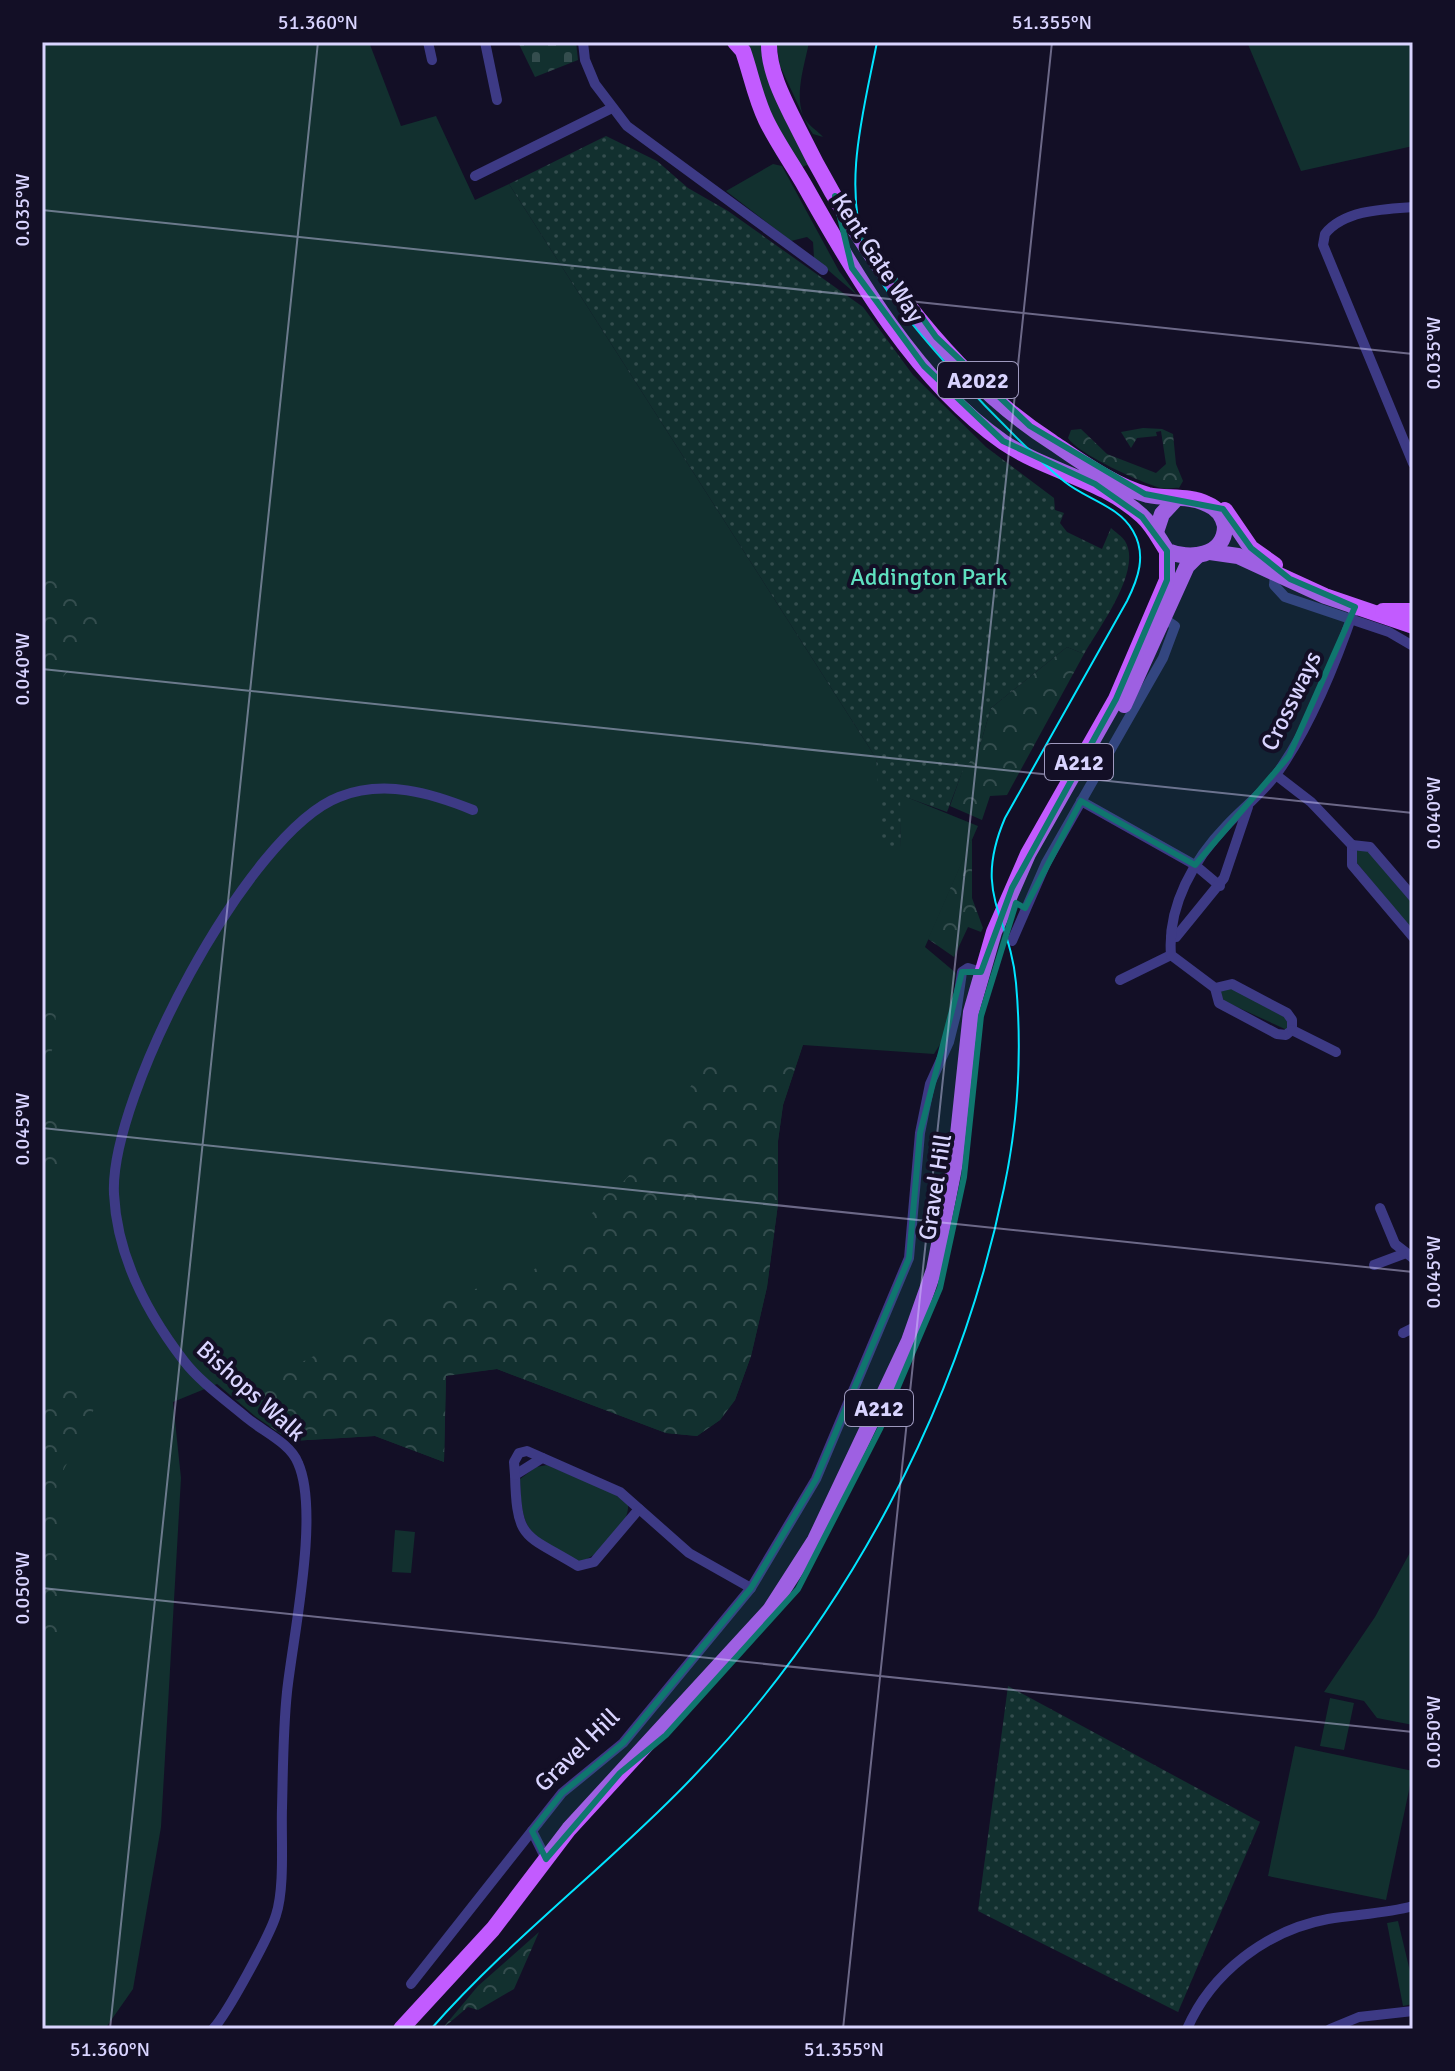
<svg xmlns="http://www.w3.org/2000/svg" width="1455" height="2071" font-family="Signika,sans-serif">
<defs>
<pattern id="forest-crowns" width="20" height="18" patternUnits="userSpaceOnUse" patternTransform="scale(2)"><rect width="20" height="18" fill="#12302f"/><path d="M2 6a3 3 0 1 1 6 0M12 15a3 3 0 1 1 6 0" fill="none" stroke="#344d4e"/></pattern>
<pattern id="cemetery-stones" width="16" height="16" patternUnits="userSpaceOnUse" patternTransform="scale(2)"><rect width="16" height="16" fill="#12302f"/><path d="M2 7V4a2 2 0 0 1 4 0v3zM10 15v-3a2 2 0 0 1 4 0v3z" fill="#344d4e"/></pattern>
<pattern id="park-dots" width="8" height="8" patternUnits="userSpaceOnUse" patternTransform="scale(2)"><rect width="8" height="8" fill="#12302f"/><path d="M2 2h.1M6 6h.1" fill="none" stroke="#344d4e" stroke-width="1.8" stroke-linecap="round"/></pattern>
</defs>
<rect width="100%" height="100%" fill="#130f26"/>
<!-- grass -->
<g fill="#12302f">
<polygon points="42,42 369,42 401,126 436,116 475,200 509,184 876,758 881,795 901,848 899,794 978,826 925,947 956,973 944,1038 934,1054 803,1045 783,1105 778,1141 778,1204 767,1287 751,1356 735,1400 720,1420 697,1436 666,1433 497,1369 446,1375 444,1462 375,1436 291,1441 256,1417 217,1384 173,1402 181,1478 161,1827 133,1989 105,2029 42,2029"/>
<polygon points="742,42 763,42 815,177 807,165 800,168 770,114"/>
<path d="M 776,42 L 809,42 C 805,64 793,97 805,119 C 809,126 818,131 823,137 L 813,134 L 809,128 L 780,66 Z"/>
<polygon points="1247,42 1413,42 1413,146 1301,171"/>
<polygon points="773,164 782,166 839,271 857,295 814,258 813,242 807,237 791,241 726,191"/>
<polygon points="1354,850 1368,850 1413,904 1413,931 1357,863"/>
<polygon points="1225,985 1288,1019 1287,1030 1224,1001 1218,989"/>
<path d="M 547,1465 L 612,1492 L 628,1505 C 630,1525 597,1558 579,1562 C 532,1533 521,1538 520,1479 L 536,1467 Z"/>
<polygon points="395,1530 415,1532 411,1573 392,1572"/>
<polygon points="1413,1547 1413,1725 1377,1718 1364,1701 1324,1692 1375,1617"/>
<polygon points="1330,1698 1354,1703 1344,1750 1320,1746"/>
<polygon points="1295,1746 1413,1771 1386,1900 1268,1876"/>
<polygon points="1398,1921 1413,1984 1413,2004 1403,2006 1387,1923"/>
</g>
<!-- forest -->
<g fill="url(#forest-crowns)">
<path d="M 1143,428 L 1162,429 L 1173,434 L 1176,464 L 1183,481 L 1179,488 C 1173,487 1168,490 1161,488 C 1142,483 1078,454 1068,438 L 1071,430 L 1081,429 L 1107,454 L 1156,473 L 1166,464 L 1161,431 L 1156,432 L 1157,436 L 1137,438 L 1131,448 L 1121,432 Z"/>
<path d="M 42,547 L 71,594 L 97,619 C 98,650 81,656 63,677 L 42,675 Z"/>
<polygon points="1067,647 1084,654 1007,795 990,796 982,820 950,806 963,769 978,752 991,708"/>
<polygon points="972,839 972,898 983,928 981,932 968,927 954,957 928,939"/>
<polygon points="48,992 57,996 54,1043 42,1086 42,993"/>
<path d="M 803,1044 L 783,1105 L 778,1141 L 778,1204 L 767,1287 L 751,1356 L 735,1400 L 720,1420 L 697,1436 L 666,1433 L 497,1369 L 446,1376 L 444,1462 L 375,1436 L 291,1441 L 269,1426 L 291,1415 L 261,1400 L 257,1387 L 274,1376 L 392,1317 L 561,1260 L 603,1197 L 623,1182 L 660,1141 L 710,1052 C 757,1091 760,1079 803,1044 Z"/>
<path d="M 42,1101 C 71,1135 69,1158 42,1196 Z"/>
<path d="M 88,1381 L 96,1382 C 102,1418 66,1455 56,1489 L 60,1646 L 50,1645 L 42,1631 L 42,1387 Z"/>
<polygon points="539,1932 514,1989 478,2010 468,2007 442,2029 478,1986"/>
</g>
<!-- cemetery -->
<polygon fill="url(#cemetery-stones)" points="518,42 576,42 578,60 535,77"/>
<!-- park -->
<g fill="url(#park-dots)">
<path d="M 606,136 L 657,161 L 688,188 L 728,211 L 863,307 L 913,375 L 986,447 L 1054,498 L 1055,510 L 1064,513 L 1060,523 L 1067,532 L 1102,549 L 1111,528 C 1115,532 1122,536 1125,541 C 1143,570 1098,629 1084,654 L 1067,647 L 991,708 L 978,752 L 963,770 L 947,812 L 900,795 L 901,849 L 883,849 L 876,758 L 509,184 Z"/>
<polygon points="1008,1686 1260,1822 1178,2012 978,1911"/>
</g>
<g fill="none" stroke-linecap="round" stroke-linejoin="round">
<!-- street -->
<g stroke="#3d3a85" stroke-width="10">
<polyline points="428,42 432,60"/>
<polyline points="485,42 497,100"/>
<polyline points="583,42 585,60 595,84 627,126 823,270"/>
<polyline points="475,176 610,109"/>
<path d="M 1413,207 C 1384,209 1344,210 1325,234 L 1323,245 L 1413,463"/>
<polyline points="1275,575 1274,585 1285,597 1389,632 1413,646"/>
<polyline points="1276,775 1311,802 1352,845"/>
<polyline points="1081,801 1195,865 1220,886"/>
<polyline points="1352,845 1352,865 1413,937"/>
<polyline points="1352,845 1370,847 1413,897"/>
<polyline points="1171,937 1176,937 1224,878 1248,807"/>
<polyline points="1012,941 1046,863 1163,658 1175,626 1165,619"/>
<polyline points="1120,980 1171,955"/>
<path d="M 1215,988 L 1232,984 L 1287,1013 L 1292,1020 L 1292,1030 L 1286,1035 L 1277,1034 L 1219,1003 L 1215,988 L 1171,955 C 1167,906 1194,859 1227,825 C 1244,807 1264,792 1278,772 C 1312,724 1336,663 1355,607"/>
<polyline points="1292,1030 1336,1052"/>
<polyline points="1380,1208 1395,1244 1413,1258"/>
<polyline points="1374,1265 1406,1253"/>
<polyline points="1403,1333 1413,1328"/>
<path d="M 542,1458 L 515,1475 C 517,1542 524,1533 578,1566 L 594,1562 L 639,1509"/>
<polyline points="515,1475 514,1462 519,1453 527,1451 620,1492 689,1553 751,1588"/>
<polyline points="532,1831 546,1859"/>
<polyline points="411,1984 562,1793 623,1743 751,1588 816,1479 909,1258 920,1133 930,1084 949,1042 956,1014 962,972 968,968 981,972"/>
<path d="M 213,2029 C 227,2014 270,1935 276,1915 C 285,1888 281,1838 282,1808 C 283,1769 283,1730 287,1692 C 293,1636 320,1512 298,1463 C 290,1443 264,1432 247,1418 C 227,1401 200,1382 184,1361 C 147,1313 117,1256 114,1194 C 109,1098 248,832 339,797 C 384,779 431,793 473,810"/>
<path d="M 1187,2029 C 1211,1973 1267,1930 1328,1919 C 1356,1914 1385,1914 1413,1906"/>
<polyline points="1330,2029 1359,2017 1413,2011"/>
</g>
<!-- primary -->
<g stroke="#c25bff" stroke-width="16">
<path d="M 735,42 L 743,51 C 751,74 755,97 766,120 C 777,143 793,165 806,188 C 856,277 917,382 1003,442 C 1047,472 1102,479 1142,516 C 1153,526 1159,539 1167,551 C 1189,560 1225,557 1225,526 C 1223,516 1217,508 1207,504 C 1189,495 1167,499 1148,495 C 1114,486 1080,461 1052,442 C 944,373 853,241 798,128 C 785,102 768,71 769,42"/>
<polyline points="1225,510 1251,548 1275,565"/>
<polyline points="1156,532 1162,514 1176,499"/>
<polyline points="1210,552 1238,556 1325,596 1413,626"/>
<polyline points="1383,611 1413,611"/>
<polyline points="1124,705 1187,566 1198,555"/>
<polyline points="401,2029 493,1929 569,1829 770,1610 815,1540 909,1341 934,1270 955,1163 971,1012 994,932 1028,854 1116,699 1167,580 1167,551"/>
</g>
<!-- tram -->
<path stroke="#00e5ff" stroke-width="2" d="M 431,2029 C 511,1938 609,1865 692,1778 C 847,1617 959,1407 1004,1188 C 1018,1122 1022,1051 1016,983 C 1010,915 972,895 1005,818 L 1127,601 C 1138,579 1147,555 1133,531 C 1119,506 1086,499 1065,482 C 1017,443 886,308 866,253 C 842,184 864,110 877,42"/>
</g>
<!-- marked area -->
<path fill="#0f766e" fill-opacity="0.2" stroke="#0f766e" stroke-width="6" stroke-linejoin="round" d="M 835,196 L 936,337 L 1030,426 L 1145,494 L 1223,509 L 1251,548 L 1290,579 L 1355,607 L 1289,756 L 1195,865 L 1081,801 L 1025,908 L 1016,903 L 981,1016 L 964,1177 L 940,1288 L 880,1429 L 798,1589 L 666,1735 L 620,1773 L 546,1859 L 532,1831 L 562,1793 L 623,1743 L 751,1588 L 816,1479 L 909,1258 L 920,1133 L 962,972 L 981,972 L 1012,888 L 1116,699 L 1167,580 L 1167,551 L 1142,517 L 1095,484 L 1003,441 L 924,366 L 852,268 Z"/>
<!-- ticks -->
<path fill="none" stroke="#d9d4ff" stroke-width="2" stroke-opacity="0.45" d="M 42,210 L 1413,354M 42,669 L 1413,813M 42,1128 L 1413,1272M 42,1588 L 1413,1732M 110,2029 L 318,42M 843,2029 L 1052,42"/>
<g text-anchor="middle" dominant-baseline="central" stroke-width="8" stroke-linejoin="round" paint-order="stroke">
<!-- shield labels -->
<g fill="#130f26" stroke="#9e99be" stroke-width="2">
<rect x="938" y="362" width="80" height="36" rx="6"/>
<rect x="1045" y="744" width="68" height="36" rx="6"/>
<rect x="845" y="1390" width="68" height="36" rx="6"/>
</g>
<g font-size="22" font-weight="bold" fill="#d9d4ff">
<text x="978" y="380">A2022</text>
<text x="1079" y="762">A212</text>
<text x="879" y="1408">A212</text>
</g>
<!-- street labels -->
<g font-size="24" fill="#d9d4ff" stroke="#130f26">
<text transform="translate(878 258) rotate(57)">Kent Gate Way</text>
<text transform="translate(1291 701) rotate(-64)">Crossways</text>
<text transform="translate(935 1187) rotate(-81)">Gravel Hill</text>
<text transform="translate(251 1391) rotate(42)">Bishops Walk</text>
<text transform="translate(577 1750) rotate(-44)">Gravel Hill</text>
</g>
<!-- park labels -->
<g font-size="24" fill="#5fe0c0" stroke="#130f26">
<text x="929" y="577">Addington Park</text>
</g>
</g>
<!-- border -->
<rect width="1455" height="2071" fill="none" stroke="#130f26" stroke-width="88"/>
<rect x="44" y="44" width="1367" height="1983" fill="none" stroke="#d9d4ff" stroke-width="3"/>
<g font-size="20" text-anchor="middle" fill="#d9d4ff">
<text x="318" y="29">51.360°N</text>
<text x="1052" y="29">51.355°N</text>
<text transform="translate(22 210) rotate(-90)" y="7">0.035°W</text>
<text transform="translate(1433 353) rotate(-90)" y="7">0.035°W</text>
<text transform="translate(22 669) rotate(-90)" y="7">0.040°W</text>
<text transform="translate(1433 813) rotate(-90)" y="7">0.040°W</text>
<text transform="translate(22 1129) rotate(-90)" y="7">0.045°W</text>
<text transform="translate(1433 1272) rotate(-90)" y="7">0.045°W</text>
<text transform="translate(22 1588) rotate(-90)" y="7">0.050°W</text>
<text transform="translate(1433 1732) rotate(-90)" y="7">0.050°W</text>
<text x="110" y="2056">51.360°N</text>
<text x="844" y="2056">51.355°N</text>
</g>
</svg>
